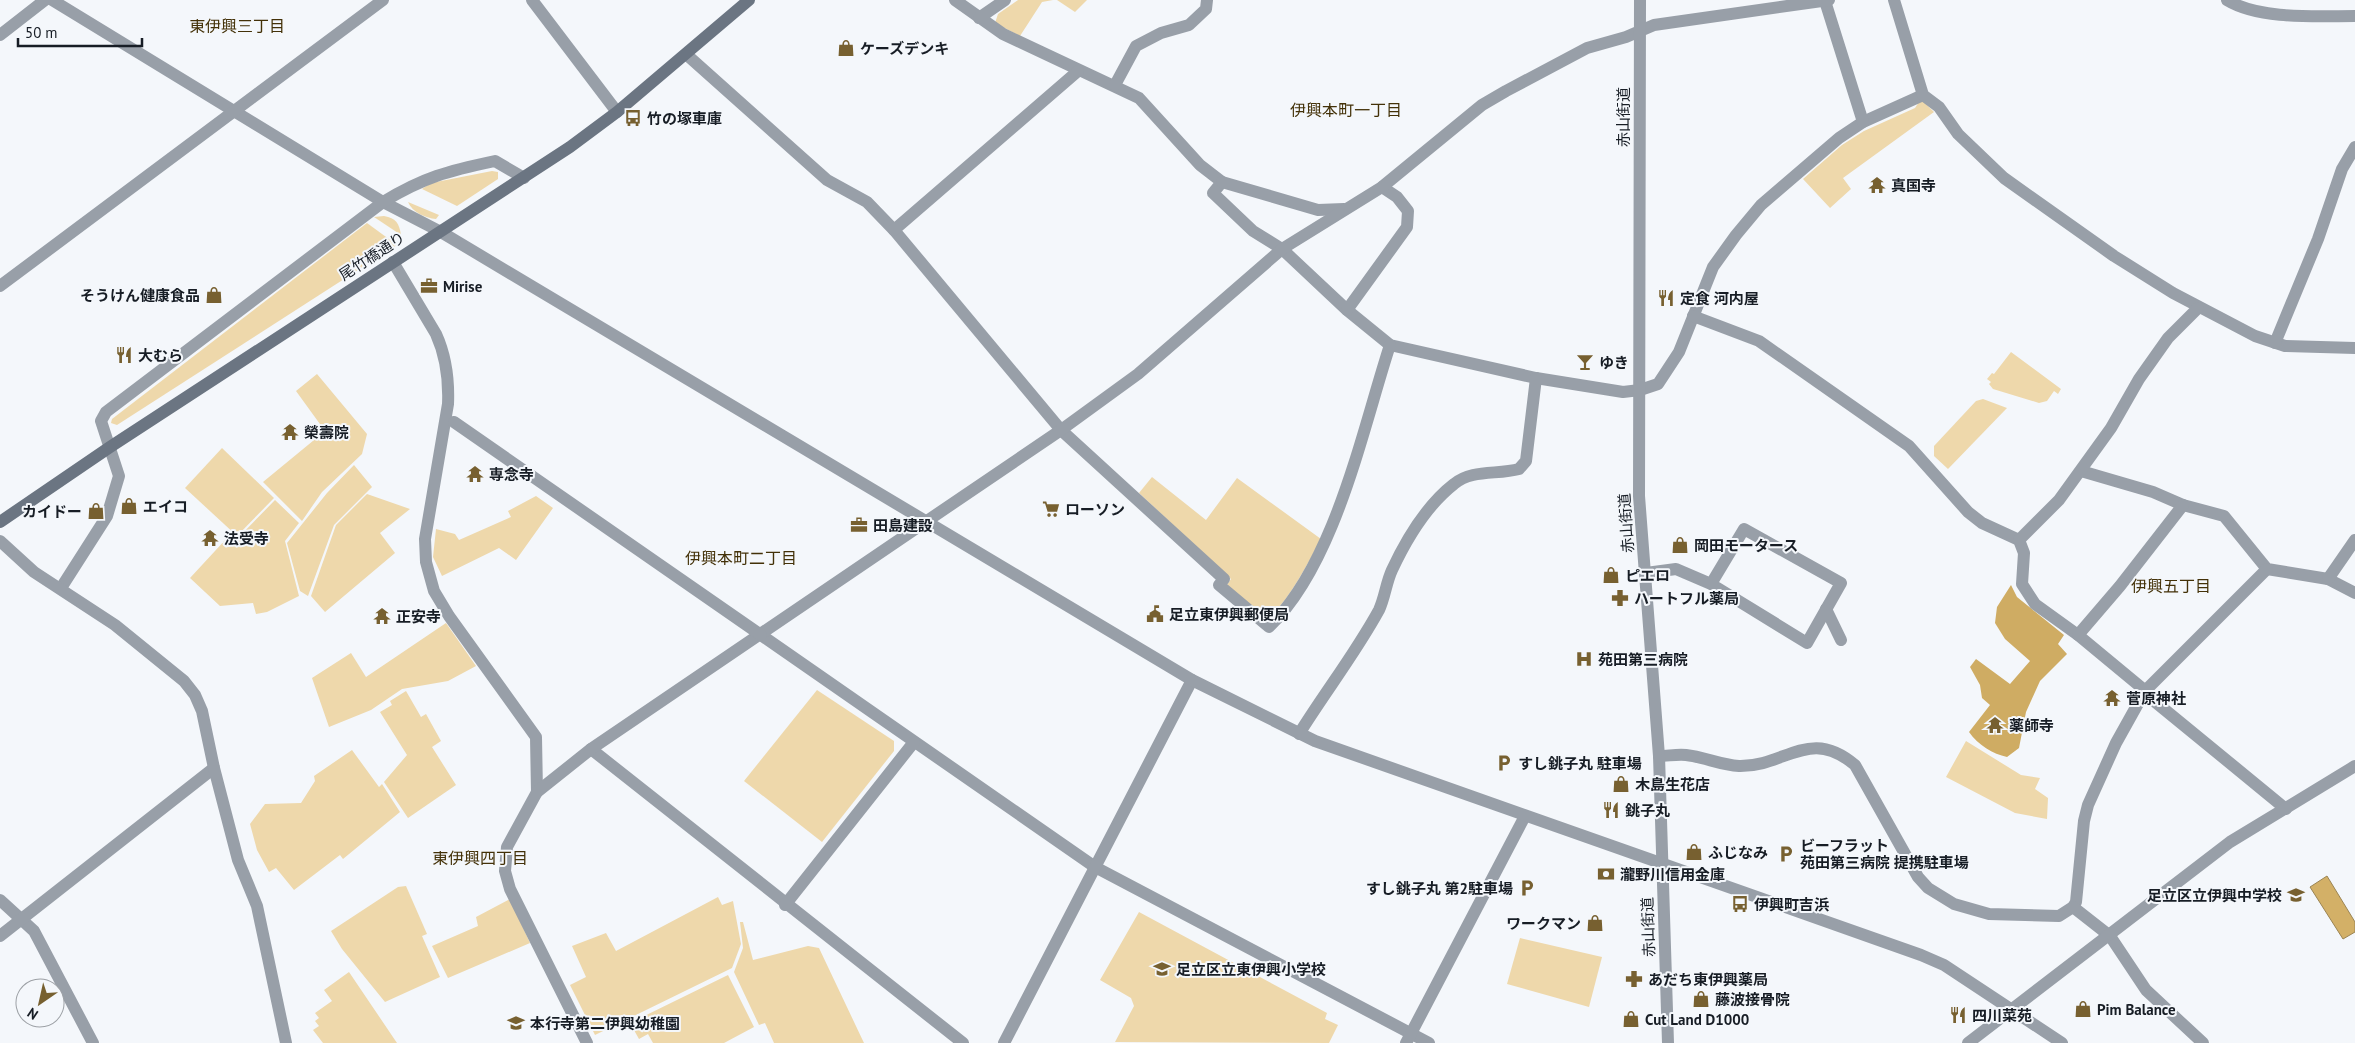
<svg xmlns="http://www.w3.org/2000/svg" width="2355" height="1043" font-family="'PT Sans','Noto Sans JP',sans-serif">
<rect width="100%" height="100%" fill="#f4f7fb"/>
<!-- green -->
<g fill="#eed8ab">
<polygon points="1018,0 1053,0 1042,2 1020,36 995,23 998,14"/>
<polygon points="1057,0 1087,0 1075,12"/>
<polygon points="1923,101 1934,112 1843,178 1851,189 1830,208 1803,179 1842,145 1864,131 1915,108 1919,102"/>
<polygon points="492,171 498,172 498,179 457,206 422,189 431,183"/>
<path d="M 408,202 L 439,215 L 436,219 C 425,218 412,212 408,202 Z"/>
<path d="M 384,216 C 396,218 399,223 401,235 L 374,217 Z"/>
<polygon points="367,223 397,245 117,425 111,423 112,419"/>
<polygon points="2011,352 2061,389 2058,394 2054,391 2047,401 2039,403 1993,389 1989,384 1991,382 1987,379 1992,373 1994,374"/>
<polygon points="317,374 367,434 362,454 322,492 302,521 263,482 325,431 296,391"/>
<polygon points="1983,399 2007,408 1948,469 1934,456 1934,446 1976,401"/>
<polygon points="222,448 274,498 237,536 185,488"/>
<polygon points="354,465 372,487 334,525 308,596 300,591 287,543 327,493"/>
<path d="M 1152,477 L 1206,520 L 1237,478 L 1321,539 C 1305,568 1292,596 1268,619 L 1227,585 L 1231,579 L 1139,493 Z"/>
<polygon points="367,494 410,509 380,533 395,553 325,612 311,596 336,525"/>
<polygon points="536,496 553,508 516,560 499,548 442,576 433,557 436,529 455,534 459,540 511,517 508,511"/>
<polygon points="275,500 299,523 285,541 299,596 267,612 256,614 253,603 220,606 190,578 227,538 238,538"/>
<polygon points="446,623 476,666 448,681 402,689 371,710 329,727 312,678 351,653 366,677"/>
<polygon points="817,690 894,741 894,751 822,842 744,781"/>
<polygon points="406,691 421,717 426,714 441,741 432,747 456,785 408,818 384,782 407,755 380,712 392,705 390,701"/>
<polygon points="1966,741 2021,775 2040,778 2035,789 2048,798 2047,819 2015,813 1946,777"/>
<polygon points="352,750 379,787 382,784 400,812 343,859 340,855 294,890 276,868 269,872 257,850 250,824 265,804 301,803 315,781 314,776"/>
<polygon points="406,886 427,934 422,936 440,977 385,1002 342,949 331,931 398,887"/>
<polygon points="718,897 722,905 733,901 741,944 732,968 595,1035 570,985 586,977 572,946 606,933 616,951"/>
<polygon points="510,899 530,943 448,978 432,946 478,926 476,917"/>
<polygon points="1139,912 1327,1013 1325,1019 1338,1025 1329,1043 1115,1042 1134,1006 1131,998 1100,980"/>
<polygon points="740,922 743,922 753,960 808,946 819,948 864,1043 774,1043 765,1023 759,1025 734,972 743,948"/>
<polygon points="1520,938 1602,957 1589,1007 1507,984"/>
<polygon points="349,972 397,1043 323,1043 313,1030 319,1026 315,1021 319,1018 315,1013 332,1001 324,990"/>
<polygon points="728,975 754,1027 724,1043 653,1043 648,1034 639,1039 630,1023"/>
</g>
<!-- forest -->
<path fill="#cfac63" d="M 2011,585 L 2017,597 L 2064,635 L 2058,644 L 2067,654 L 2040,681 L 2026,712 L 2019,748 L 2007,757 C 1993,754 1978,745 1969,732 L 1990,705 L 1982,698 L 1980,685 L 1970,667 L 1976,659 L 2010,684 L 2030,661 L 2005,639 L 1995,623 L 1997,607 Z"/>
<!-- water -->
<polygon fill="#d3b067" stroke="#9b8453" points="2327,876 2355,922 2355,932 2343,939 2310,887"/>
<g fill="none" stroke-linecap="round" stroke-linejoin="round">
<!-- minor -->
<g stroke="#989fa8" stroke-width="12">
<polyline points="52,0 383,202 441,232"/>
<polyline points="532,0 617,112"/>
<polyline points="955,0 1003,34 1139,98 1200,165 1222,182 1213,193 1253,231 1282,249 1347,310 1390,345 1536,378 1623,392 1640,390 1658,384 1679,352 1713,267 1736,235 1761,205 1839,138 1863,122 1923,95"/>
<polyline points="1894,0 1923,95 1939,107 1958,134 2004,178 2114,256 2173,293 2255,336 2285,346 2355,348"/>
<path d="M 2227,0 C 2260,20 2317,16 2355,16"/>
<polyline points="1825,1 1863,122"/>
<polyline points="979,18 1005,0"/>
<polyline points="0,35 45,0"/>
<path d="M 687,55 L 827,180 L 867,202 L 894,230 L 1061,430 L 1224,579 L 1219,585 L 1269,627 C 1335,564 1362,431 1390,345"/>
<polyline points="1115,85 1136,46 1161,33 1189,25 1206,9 1207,0"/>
<polyline points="1222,182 1318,210 1344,209"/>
<polyline points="894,230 1078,71"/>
<path d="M 393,262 L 436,334 C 446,356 449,380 448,404 L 425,539 L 426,562 L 434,591 L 449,616 L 536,737 L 537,792"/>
<polyline points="0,286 383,0"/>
<polyline points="1347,310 1407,227 1408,211 1397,197 1382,187"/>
<polyline points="1693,316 1759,341 1909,446 1968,512 1982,523 2019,540 2024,553 2022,584 2035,604 2078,635 2142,688 2148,696 2286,809"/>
<polyline points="2275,343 2318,239 2342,169 2355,147"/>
<polyline points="2081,471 2153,492 2183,505 2224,516 2267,569 2328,579 2355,593"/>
<polyline points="2019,540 2059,500 2111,428 2139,379 2168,338 2198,308"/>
<polyline points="1646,573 1676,569 1711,584 1807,643 1841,583 1744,529 1711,584"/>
<polyline points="2328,579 2355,540"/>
<path d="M 61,588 L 107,516 L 119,476 L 101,421 L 106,412 L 383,202 C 424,177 448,171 495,161 L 524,178"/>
<polyline points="1826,609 1841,640"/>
<polyline points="761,635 1095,867 1429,1043"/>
<polyline points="2078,635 2120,586 2183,505"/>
<path d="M 1299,734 C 1325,692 1355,654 1379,610 C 1385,597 1386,583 1392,570 C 1406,540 1427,505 1454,484 C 1472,469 1497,475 1519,469 L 1526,461 L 1536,378"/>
<polyline points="591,749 963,1043"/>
<path d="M 1659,756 C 1668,756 1677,754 1686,755 C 1704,757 1721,765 1739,766 C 1786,767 1809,726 1855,765 L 1918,877 L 1928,888 L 1954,904 L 1989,914 L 2059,916 L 2073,907 L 2076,902 L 2084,821 L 2088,805 L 2116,743 L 2145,691 L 2267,569"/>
<polyline points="0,900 34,931 93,1043"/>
<polyline points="785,905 914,742"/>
<polyline points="2073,907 2110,936 2146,990 2203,1043"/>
<polyline points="0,936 214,768"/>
<polyline points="587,1043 510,889 505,871 507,847 537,792 591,749 1061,430 1138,374 1282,249 1382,187 1482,105 1506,91 1587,48 1626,37 1654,25 1829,0"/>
<polyline points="1004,1043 1192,680"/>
<polyline points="1406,1043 1525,816"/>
</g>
<!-- tertiary -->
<g stroke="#989fa8" stroke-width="12">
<polyline points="1640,0 1639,496 1659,756 1668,1043"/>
<polyline points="441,232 1192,680 1315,741 1921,955 1944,965 2062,1043"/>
<polyline points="454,422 761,635"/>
<polyline points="0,541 34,572 115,625 184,681 195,695 202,711 214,768 238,860 257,906 286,1043"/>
<polyline points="1968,1043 2230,842 2355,766"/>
</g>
<!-- secondary -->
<polyline stroke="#6b7582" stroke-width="12" points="0,522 110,447 570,147 617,112 749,0"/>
</g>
<!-- icons -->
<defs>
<g id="shop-bare" transform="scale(1.35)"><path d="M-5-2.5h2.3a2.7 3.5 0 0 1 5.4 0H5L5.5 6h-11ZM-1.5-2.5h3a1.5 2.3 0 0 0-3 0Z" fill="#776030" stroke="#f4f7fb" stroke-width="2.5" paint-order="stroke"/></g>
<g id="bus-bare" transform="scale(1.35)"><path d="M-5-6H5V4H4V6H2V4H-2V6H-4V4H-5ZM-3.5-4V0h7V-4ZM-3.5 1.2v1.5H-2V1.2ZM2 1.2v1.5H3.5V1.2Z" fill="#776030" stroke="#f4f7fb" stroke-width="2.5" paint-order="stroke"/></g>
<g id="temple-bare" transform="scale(1.35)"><path d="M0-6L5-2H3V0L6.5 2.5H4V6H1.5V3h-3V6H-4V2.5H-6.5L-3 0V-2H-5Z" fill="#776030" stroke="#f4f7fb" stroke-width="2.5" paint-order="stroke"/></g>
<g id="office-bare" transform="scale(1.35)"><path d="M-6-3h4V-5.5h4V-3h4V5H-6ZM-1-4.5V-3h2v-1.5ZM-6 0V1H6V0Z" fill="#776030" stroke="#f4f7fb" stroke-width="2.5" paint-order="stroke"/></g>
<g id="restaurant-bare" transform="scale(1.35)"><path d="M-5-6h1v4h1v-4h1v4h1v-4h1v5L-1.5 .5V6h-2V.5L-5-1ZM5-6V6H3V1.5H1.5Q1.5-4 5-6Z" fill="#776030" stroke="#f4f7fb" stroke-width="2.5" paint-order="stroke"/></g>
<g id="bar-bare" transform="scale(1.35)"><path d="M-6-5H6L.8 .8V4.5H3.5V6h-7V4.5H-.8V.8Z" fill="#776030" stroke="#f4f7fb" stroke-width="2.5" paint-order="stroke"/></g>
<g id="supermarket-bare" transform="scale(1.35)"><path d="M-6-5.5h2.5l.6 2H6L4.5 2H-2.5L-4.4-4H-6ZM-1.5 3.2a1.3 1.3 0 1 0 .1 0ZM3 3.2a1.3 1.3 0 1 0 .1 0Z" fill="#776030" stroke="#f4f7fb" stroke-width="2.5" paint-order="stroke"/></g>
<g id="pharmacy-bare" transform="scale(1.35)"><path d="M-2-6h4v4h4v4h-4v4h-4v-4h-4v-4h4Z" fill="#776030" stroke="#f4f7fb" stroke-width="2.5" paint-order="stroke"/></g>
<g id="civic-bare" transform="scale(1.35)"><path d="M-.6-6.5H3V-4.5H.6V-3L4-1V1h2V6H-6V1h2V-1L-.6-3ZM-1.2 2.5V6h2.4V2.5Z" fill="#776030" stroke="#f4f7fb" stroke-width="2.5" paint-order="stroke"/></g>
<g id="hospital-bare" transform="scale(1.35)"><path d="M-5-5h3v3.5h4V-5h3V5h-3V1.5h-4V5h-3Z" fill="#776030" stroke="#f4f7fb" stroke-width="2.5" paint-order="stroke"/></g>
<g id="parking-bare" transform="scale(1.35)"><path d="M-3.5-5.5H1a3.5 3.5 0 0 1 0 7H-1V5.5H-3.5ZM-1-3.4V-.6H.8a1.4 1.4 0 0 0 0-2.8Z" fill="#776030" stroke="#f4f7fb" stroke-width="2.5" paint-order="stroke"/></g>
<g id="bank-bare" transform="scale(1.35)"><path d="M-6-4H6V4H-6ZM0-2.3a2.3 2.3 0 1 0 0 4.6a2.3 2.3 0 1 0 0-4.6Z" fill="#776030" stroke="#f4f7fb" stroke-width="2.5" paint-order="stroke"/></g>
<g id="school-bare" transform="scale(1.35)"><path d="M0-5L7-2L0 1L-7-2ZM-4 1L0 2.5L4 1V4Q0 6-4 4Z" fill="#776030" stroke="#f4f7fb" stroke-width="2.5" paint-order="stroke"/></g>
</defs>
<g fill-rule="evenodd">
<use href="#shop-bare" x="846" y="48"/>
<use href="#bus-bare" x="633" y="118"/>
<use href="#temple-bare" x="1877" y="185"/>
<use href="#office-bare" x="429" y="286"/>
<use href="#shop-bare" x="214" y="295"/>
<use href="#restaurant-bare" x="1666" y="298"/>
<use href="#restaurant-bare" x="124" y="355"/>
<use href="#bar-bare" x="1585" y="362"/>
<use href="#temple-bare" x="290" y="432"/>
<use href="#temple-bare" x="475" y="474"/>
<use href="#shop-bare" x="129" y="506"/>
<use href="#supermarket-bare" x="1051" y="509"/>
<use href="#shop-bare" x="96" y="511"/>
<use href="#office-bare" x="859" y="525"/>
<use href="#temple-bare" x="210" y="538"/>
<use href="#shop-bare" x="1680" y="545"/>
<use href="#shop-bare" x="1611" y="575"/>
<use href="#pharmacy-bare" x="1620" y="598"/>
<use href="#civic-bare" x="1155" y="614"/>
<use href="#temple-bare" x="382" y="616"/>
<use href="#hospital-bare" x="1584" y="659"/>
<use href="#temple-bare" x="2112" y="698"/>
<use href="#temple-bare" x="1995" y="725"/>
<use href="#parking-bare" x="1504" y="763"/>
<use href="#shop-bare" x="1621" y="784"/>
<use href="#restaurant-bare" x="1611" y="810"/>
<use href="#shop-bare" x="1694" y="852"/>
<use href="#parking-bare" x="1786" y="854"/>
<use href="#bank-bare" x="1606" y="874"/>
<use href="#parking-bare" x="1527" y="888"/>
<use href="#school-bare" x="2296" y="895"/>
<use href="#bus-bare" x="1740" y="904"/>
<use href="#shop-bare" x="1595" y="923"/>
<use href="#school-bare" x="1162" y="969"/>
<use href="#pharmacy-bare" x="1634" y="979"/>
<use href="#shop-bare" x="1701" y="999"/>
<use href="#shop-bare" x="2083" y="1009"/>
<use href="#restaurant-bare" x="1958" y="1015"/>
<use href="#shop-bare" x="1631" y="1019"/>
<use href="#school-bare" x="516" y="1023"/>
</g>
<g text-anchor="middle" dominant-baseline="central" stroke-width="4" stroke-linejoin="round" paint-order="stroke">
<!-- poi labels -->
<g font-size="15" font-weight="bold" fill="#171d25" stroke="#f4f7fb" text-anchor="start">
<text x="860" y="48">ケーズデンキ</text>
<text x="647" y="118">竹の塚車庫</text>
<text x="1891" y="185">真国寺</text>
<text x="443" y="286">Mirise</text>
<text x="200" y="295" text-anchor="end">そうけん健康食品</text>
<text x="1680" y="298">定食 河内屋</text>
<text x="138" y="355">大むら</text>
<text x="1599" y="362">ゆき</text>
<text x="304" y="432">榮壽院</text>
<text x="489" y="474">専念寺</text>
<text x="143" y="506">エイコ</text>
<text x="1065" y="509">ローソン</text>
<text x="82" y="511" text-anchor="end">カイドー</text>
<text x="873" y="525">田島建設</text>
<text x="224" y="538">法受寺</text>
<text x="1694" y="545">岡田モータース</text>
<text x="1625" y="575">ピエロ</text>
<text x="1634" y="598">ハートフル薬局</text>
<text x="1169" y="614">足立東伊興郵便局</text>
<text x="396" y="616">正安寺</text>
<text x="1598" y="659">苑田第三病院</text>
<text x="2126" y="698">菅原神社</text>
<text x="2009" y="725">薬師寺</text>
<text x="1518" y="763">すし銚子丸 駐車場</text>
<text x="1635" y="784">木島生花店</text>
<text x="1625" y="810">銚子丸</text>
<text x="1800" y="845">ビーフラット<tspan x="1800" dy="17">苑田第三病院 提携駐車場</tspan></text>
<text x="1708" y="852">ふじなみ</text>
<text x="1620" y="874">瀧野川信用金庫</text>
<text x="1513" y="888" text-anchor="end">すし銚子丸 第2駐車場</text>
<text x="2282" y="895" text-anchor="end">足立区立伊興中学校</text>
<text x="1754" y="904">伊興町吉浜</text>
<text x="1581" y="923" text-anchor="end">ワークマン</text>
<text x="1176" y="969">足立区立東伊興小学校</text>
<text x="1648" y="979">あだち東伊興薬局</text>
<text x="1715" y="999">藤波接骨院</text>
<text x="2097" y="1009">Pim Balance</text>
<text x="1972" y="1015">四川菜苑</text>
<text x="1645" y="1019">Cut Land D1000</text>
<text x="530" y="1023">本行寺第二伊興幼稚園</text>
</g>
<!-- street labels -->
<g font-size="15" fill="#171d25" stroke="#f4f7fb">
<text transform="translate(1623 117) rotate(-90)">赤山街道</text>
<text transform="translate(372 256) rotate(-33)">尾竹橋通り</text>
<text transform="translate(1626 523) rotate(-94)">赤山街道</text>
<text transform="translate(1648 927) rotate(-92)">赤山街道</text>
</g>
<!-- neighbourhood labels -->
<g font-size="16" fill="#433108" stroke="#f4f7fb">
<text x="237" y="26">東伊興三丁目</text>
<text x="1346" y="110">伊興本町一丁目</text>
<text x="741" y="558">伊興本町二丁目</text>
<text x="2171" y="586">伊興五丁目</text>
<text x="480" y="858">東伊興四丁目</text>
</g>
</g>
<!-- north arrow -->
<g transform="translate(40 1003) rotate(214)"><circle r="24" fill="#f4f7fb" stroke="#9ca0a5"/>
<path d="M0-4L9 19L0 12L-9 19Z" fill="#776030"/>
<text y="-8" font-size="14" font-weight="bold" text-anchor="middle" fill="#171d25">N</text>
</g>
<!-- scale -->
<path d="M18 38v8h124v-8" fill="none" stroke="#171d25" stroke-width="2.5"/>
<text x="25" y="38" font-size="15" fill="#171d25" stroke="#f4f7fb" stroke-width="4" paint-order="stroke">50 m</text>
</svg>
